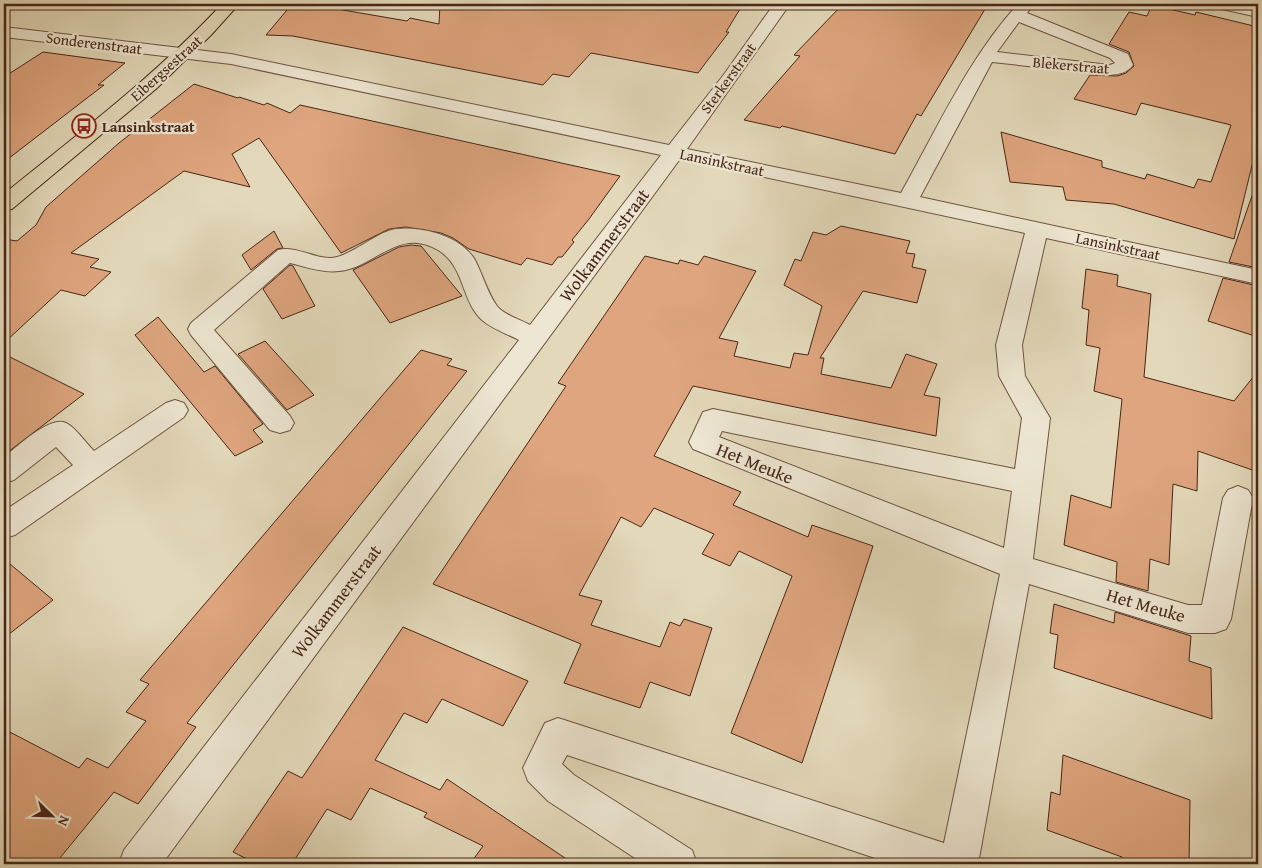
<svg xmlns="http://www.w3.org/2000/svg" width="1262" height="868" font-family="'Gentium Book Plus',serif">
<rect width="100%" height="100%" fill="#e3d9ba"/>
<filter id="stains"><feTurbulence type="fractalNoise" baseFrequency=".004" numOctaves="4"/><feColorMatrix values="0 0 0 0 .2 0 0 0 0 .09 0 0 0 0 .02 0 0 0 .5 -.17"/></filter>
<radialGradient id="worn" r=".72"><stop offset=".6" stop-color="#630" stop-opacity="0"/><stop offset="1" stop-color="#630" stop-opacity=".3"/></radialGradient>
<!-- building -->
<g fill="#dea57e" stroke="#482617">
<polygon points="292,4 308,4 407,21 410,18 439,24 440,4 703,4 740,9 726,32 729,32 698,73 591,53 569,77 553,74 543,85 293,36 266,35"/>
<polygon points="843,4 988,4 921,116 917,114 895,154 782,126 780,128 744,120 800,56 794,55"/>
<polygon points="1152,5 1195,15 1196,12 1258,27 1258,141 1234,239 1114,204 1066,200 1063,187 1010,182 1001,132 1102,161 1102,167 1145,179 1147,174 1194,188 1198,179 1211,182 1231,125 1141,103 1136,115 1074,99 1090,75 1117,76 1126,73 1134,66 1129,52 1109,44 1129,12 1147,16"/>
<polygon points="43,52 125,63 98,85 104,85 4,162 4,77"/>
<polygon points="194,84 238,98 239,97 264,105 267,103 290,113 300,105 620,176 589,219 572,240 574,242 562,257 558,257 552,265 527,258 521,265 469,249 453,238 441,233 406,227 389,229 341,253 259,138 232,154 250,187 184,171 71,253 99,259 90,267 111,272 85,296 61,290 4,343 4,239 17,241 36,225 46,207 119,143"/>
<polygon points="1254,190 1258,191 1258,268 1229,262"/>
<polygon points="841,226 910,241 906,253 915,254 912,267 926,270 917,303 863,291 820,358 824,358 821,374 891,388 906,354 937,364 924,395 940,398 936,436 693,386 654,456 741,492 733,505 808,537 812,525 873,546 802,763 731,733 792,576 739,551 730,566 702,554 714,534 654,508 641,527 621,517 579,595 602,601 591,625 660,647 670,622 680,626 684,619 712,628 690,696 650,682 640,708 564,683 581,644 433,584 566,386 558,383 645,256 678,264 680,260 698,265 704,256 756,271 719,338 738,342 734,356 790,368 794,353 808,355 822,306 784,285 795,259 801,261 813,232 826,235"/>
<polygon points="274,231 283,248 277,249 251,270 242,255"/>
<polygon points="411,245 421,246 462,296 390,323 353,270 399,247"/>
<polygon points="290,265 293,266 315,306 282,319 263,289"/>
<polygon points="1086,269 1118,275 1117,286 1151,294 1144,377 1234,401 1258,371 1258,472 1198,451 1197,491 1173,484 1169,565 1150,559 1148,591 1116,582 1117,562 1064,545 1071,495 1111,508 1122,399 1094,391 1100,348 1086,345 1089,310 1082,308"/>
<polygon points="1223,278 1258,286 1258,337 1208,321"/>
<polygon points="158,317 204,372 215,366 263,424 253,430 263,442 235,456 135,335"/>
<polygon points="265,341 314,395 287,410 238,354"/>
<polygon points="421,350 452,359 447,365 467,371 187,723 196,727 138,804 114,792 55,864 4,864 4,729 79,768 87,758 108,768 146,721 126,712 149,684 140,680"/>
<polygon points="4,354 84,394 4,455"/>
<polygon points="4,559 53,600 4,638"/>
<polygon points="1054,604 1114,623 1115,612 1191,636 1189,661 1211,668 1212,719 1054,668 1058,635 1050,633"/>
<polygon points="403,627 528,681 503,726 442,699 427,723 404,713 375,760 440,790 447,779 574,864 470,864 483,846 424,817 427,813 370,788 351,820 327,809 292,864 257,864 233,852 288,771 302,778"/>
<polygon points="1063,755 1190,800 1189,864 1121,864 1122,857 1047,830 1051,792 1060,795"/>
</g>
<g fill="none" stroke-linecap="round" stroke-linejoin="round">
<!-- minor casing -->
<g stroke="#6f5340" stroke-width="2">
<g id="minor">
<path d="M 774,4 L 790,4 L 687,149 L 901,193 C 937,129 968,59 1018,4 L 1034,4 L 1027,13 L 1128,54 L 1133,65 C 1127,73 1119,74 1110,75 L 992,62 L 920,197 L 1258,270 L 1258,284 L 1046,238 L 1022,345 L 1025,376 L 1050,418 L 1033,559 L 1188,605 L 1202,605 L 1223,498 L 1228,490 L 1238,486 L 1248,490 L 1253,498 L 1231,619 L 1226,629 L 1215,633 L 1188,633 L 1029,584 L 978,864 L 893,864 L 567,755 L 562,764 L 574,775 L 692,850 L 697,864 L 644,864 L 548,801 L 528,781 L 523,768 L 545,723 L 558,718 L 944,843 L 1000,574 L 693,449 L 689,442 L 703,412 L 713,409 L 1015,469 L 1022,418 L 999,376 L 996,345 L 1025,233 L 680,159 L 162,864 L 119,864 L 124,850 L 519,340 C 507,334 491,328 482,320 C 461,301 465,266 438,250 C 398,226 375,268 339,271 C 323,273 306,267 290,263 L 214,330 L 290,416 L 294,423 L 290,430 L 280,433 L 270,430 L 191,335 L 188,329 L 191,323 L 278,250 C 298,245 318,262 337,257 C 356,252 379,231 396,229 C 422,226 463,236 476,262 C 483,276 488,294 497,306 C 504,315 521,320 530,325 L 661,155 L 231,64 L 4,37 L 4,27 L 231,54 L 669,145 L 725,73 ZM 1019,22 L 1110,58 L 1115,63 L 1110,65 L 997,52 ZM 722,431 L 1012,491 L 1004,548 L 719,437 Z"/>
<polygon points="1211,4 1241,4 1258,7 1258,17 1213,7"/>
<path d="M 175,400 L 184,403 L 188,410 L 184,417 L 15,535 L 4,538 L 4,511 L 73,465 L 56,447 L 14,480 L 4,483 L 4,457 C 17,447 50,415 66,423 C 76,428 86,443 94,451 L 166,403 Z"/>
</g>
</g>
<!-- major casing -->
<g stroke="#482617" stroke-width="2">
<path id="major" d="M 222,4 L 239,4 L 211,35 L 157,88 L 12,209 L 4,210 L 4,194 C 79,133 156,75 222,4 Z"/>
</g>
<!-- minor -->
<use href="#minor" fill="#ede6d2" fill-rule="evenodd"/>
<!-- major -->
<use href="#major" fill="#e3d9ba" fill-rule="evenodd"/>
</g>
<!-- icons -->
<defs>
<g id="bus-ring" transform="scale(1.25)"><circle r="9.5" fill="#ede6d2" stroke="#8f2418" stroke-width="1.5"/><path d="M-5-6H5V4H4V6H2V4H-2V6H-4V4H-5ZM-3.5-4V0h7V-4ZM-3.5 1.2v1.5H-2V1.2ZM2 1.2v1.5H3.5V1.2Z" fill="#8f2418"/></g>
</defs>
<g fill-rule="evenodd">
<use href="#bus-ring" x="84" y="126"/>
</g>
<g text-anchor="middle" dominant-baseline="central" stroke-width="4.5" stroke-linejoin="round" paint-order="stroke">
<!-- far-street labels -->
<g font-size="15" fill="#482617" stroke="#ede6d2">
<text transform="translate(94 43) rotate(7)">Sonderenstraat</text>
<text transform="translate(1071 65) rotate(5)">Blekerstraat</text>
<text transform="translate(166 68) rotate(-42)">Eibergsestraat</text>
<text transform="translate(728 78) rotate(-54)">Sterkerstraat</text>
<text transform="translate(722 162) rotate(12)">Lansinkstraat</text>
<text transform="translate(1118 246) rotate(12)">Lansinkstraat</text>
</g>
<!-- far-poi labels -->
<g font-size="15" font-weight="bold" fill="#482617" stroke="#ede6d2" text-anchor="start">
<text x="102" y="126">Lansinkstraat</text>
</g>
<!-- street labels -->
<g font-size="18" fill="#482617" stroke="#ede6d2">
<text transform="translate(604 245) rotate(-53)">Wolkammerstraat</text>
<text transform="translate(755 463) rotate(22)">Het Meuke</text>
<text transform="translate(336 601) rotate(-53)">Wolkammerstraat</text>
<text transform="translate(1146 605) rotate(16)">Het Meuke</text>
</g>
</g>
<!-- margin -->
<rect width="1262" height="868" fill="none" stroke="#e3d9ba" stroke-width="20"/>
<rect x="5" y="5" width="1252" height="858" fill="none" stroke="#482617" stroke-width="2.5"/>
<rect x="10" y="10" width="1242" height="848" fill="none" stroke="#482617"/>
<!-- north arrow -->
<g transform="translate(52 816) rotate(113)" stroke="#ede6d2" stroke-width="4" paint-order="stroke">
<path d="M0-4L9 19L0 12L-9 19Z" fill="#482617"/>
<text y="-8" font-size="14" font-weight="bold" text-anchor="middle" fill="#482617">N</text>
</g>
<rect width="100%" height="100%" filter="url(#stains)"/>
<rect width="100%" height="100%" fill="url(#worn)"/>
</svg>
